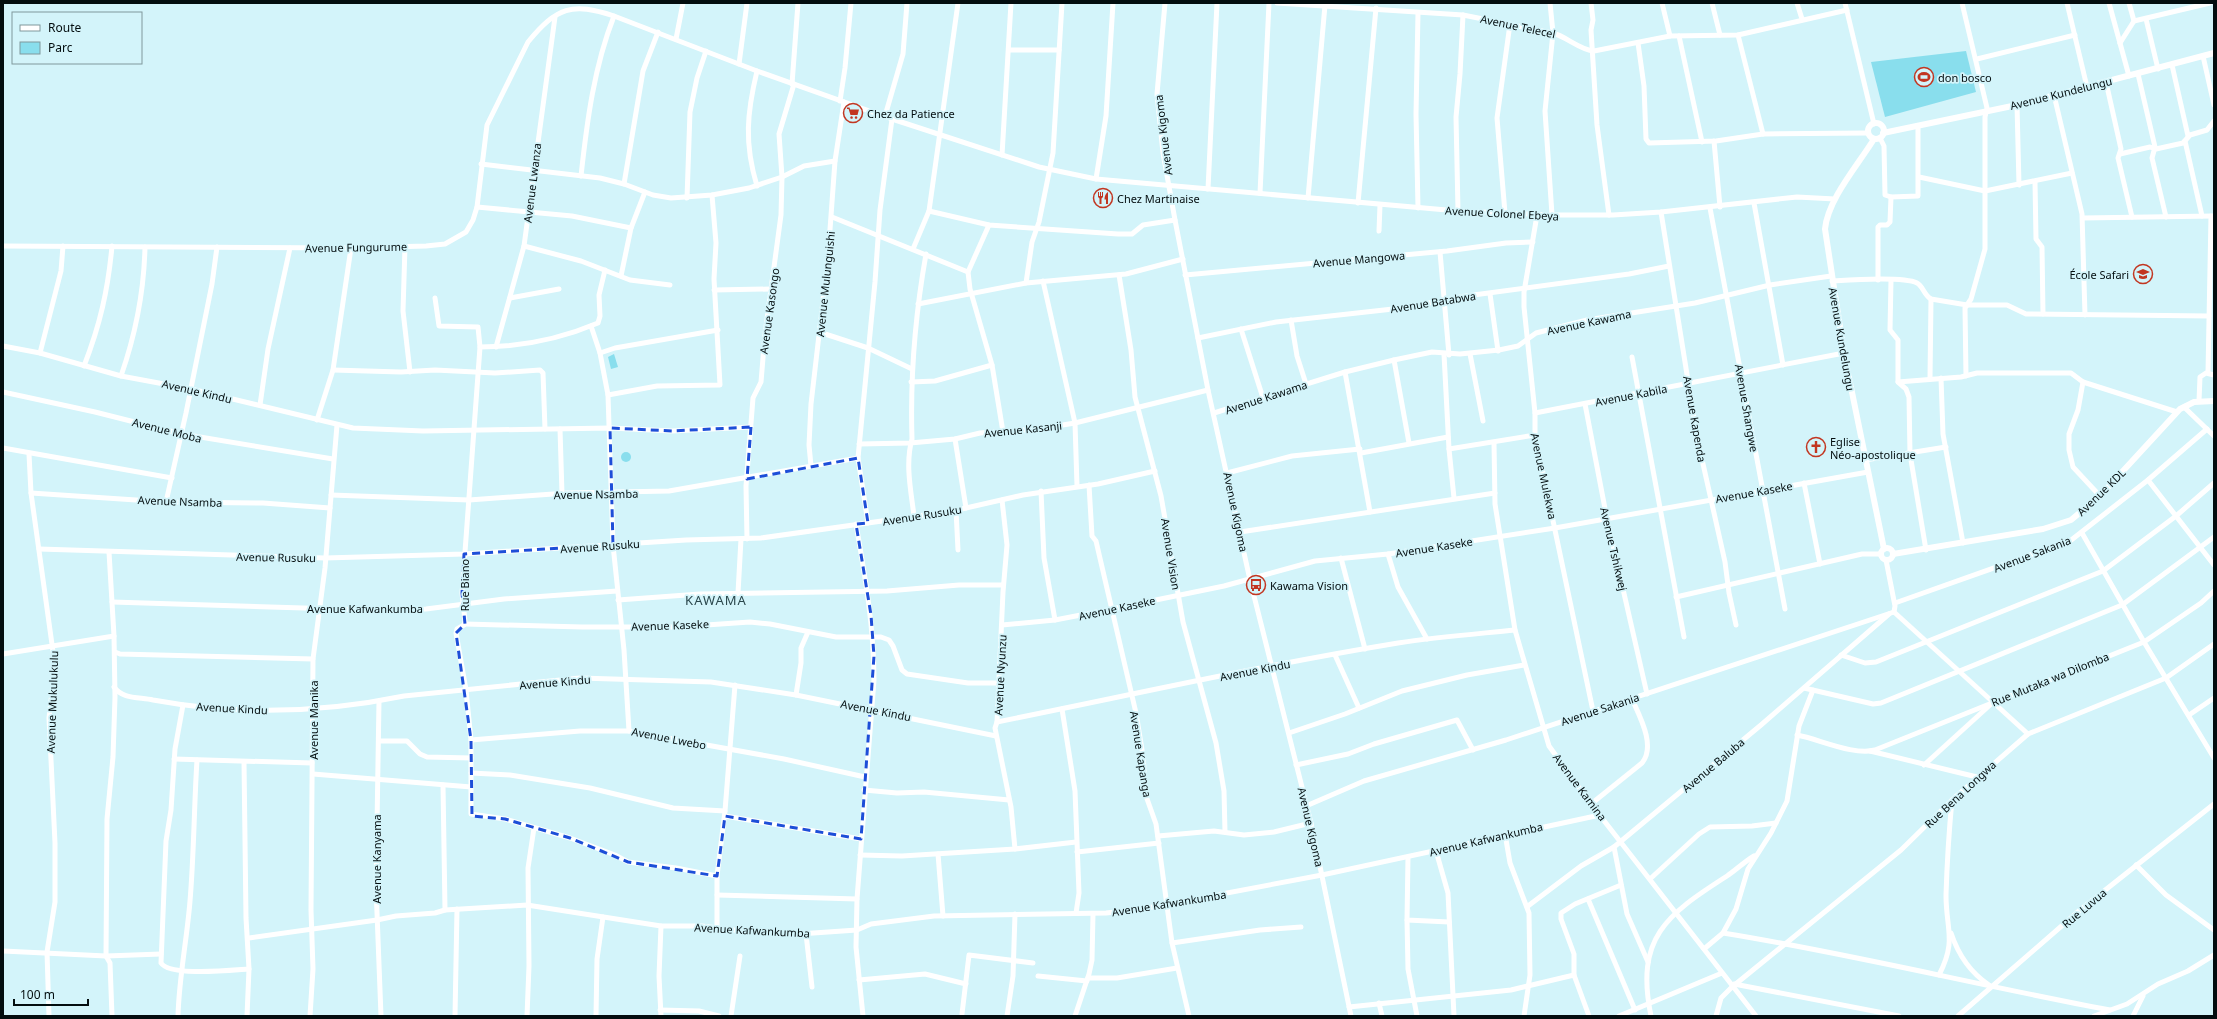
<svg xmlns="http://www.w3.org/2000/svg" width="2217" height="1019" font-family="'Noto Sans',sans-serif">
<rect width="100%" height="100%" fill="#d3f4fa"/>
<!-- park -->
<g fill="#89deed">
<polygon points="1966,51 1976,92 1885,117 1871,62"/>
<polygon points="614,354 618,367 611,369 608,357"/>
<circle cx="626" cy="457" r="5"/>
</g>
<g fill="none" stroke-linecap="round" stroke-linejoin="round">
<!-- minor -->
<g stroke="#fff" stroke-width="5">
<polyline points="1165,3 1157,94 1163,153 1175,220 1208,390 1250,580 1311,823 1351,1016"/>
<path d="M 1277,3 L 1463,15 L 1553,33 C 1567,37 1580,50 1594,51 L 1670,36 L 1738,35 L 1847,10"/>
<polyline points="1550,3 1553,33 1545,111 1552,215"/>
<polyline points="1591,3 1593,20 1591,30 1597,125 1609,215"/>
<polyline points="1662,3 1670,36"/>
<polyline points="1712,3 1720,35"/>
<polyline points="1797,3 1802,19"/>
<polyline points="1845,3 1874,124"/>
<polyline points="1962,3 1987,108 1985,117 1985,249 1971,299 1965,308 1966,376"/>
<polyline points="2067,3 2087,87"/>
<polyline points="2109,3 2129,76"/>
<polyline points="2146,19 2158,69"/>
<polyline points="2134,21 2210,3"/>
<polyline points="1738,35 1763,134"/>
<polyline points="1679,36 1702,142"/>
<polyline points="676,39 683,3"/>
<polyline points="1638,43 1644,86 1646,139 1649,143 1716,141 1763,134 1868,133"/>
<polyline points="2120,43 2134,21 2129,3"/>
<polyline points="1009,50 1059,50"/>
<polyline points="2203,56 2214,105"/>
<polyline points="1977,59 2075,35"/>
<polyline points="739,64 747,3"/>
<polyline points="2172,65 2188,136"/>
<polyline points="2138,74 2155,147 2152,158 2166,217"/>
<polyline points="2106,82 2121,149 2118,158 2132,217"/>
<polyline points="792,84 798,3"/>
<polyline points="2054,95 2082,214 2085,315"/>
<polyline points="840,101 845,68 851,3"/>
<polyline points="2017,105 2019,185"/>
<polyline points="885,116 903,54 907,3"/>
<polyline points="1880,138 1884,146 1885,195 1891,197 1918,196 1918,126"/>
<polyline points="1714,141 1720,207"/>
<polyline points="2185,141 2202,216"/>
<polyline points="2120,154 2150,147 2156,149 2183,143 2190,135 2207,130 2214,121"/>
<polyline points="1002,155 1011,3"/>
<polyline points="481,164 600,178 624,184 653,195 671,198 712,195 749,188 782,177 804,166 835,161"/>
<path d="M 581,176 C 587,121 594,67 614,16"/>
<polyline points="1919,177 1985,191 2072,173"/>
<polyline points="1096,179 1106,116 1113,3"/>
<polyline points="2035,182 2036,239 2042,247 2043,314"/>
<polyline points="624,184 643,71 658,32"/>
<path d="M 757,186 C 744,143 747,113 757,71"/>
<polyline points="1208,189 1217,3"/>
<polyline points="1260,193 1269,3"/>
<polyline points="687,198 690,112 697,78 706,51"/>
<polyline points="1308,198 1325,5"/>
<polyline points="1358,203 1376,8"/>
<polyline points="1754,203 1783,365"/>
<polyline points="477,207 572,216 631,228"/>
<polyline points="1418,208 1416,114 1418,13"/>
<polyline points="1710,208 1785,609"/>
<polyline points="929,211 989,225 1118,234 1132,234 1143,225 1175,220"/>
<polyline points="1458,211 1456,117 1460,74 1463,15"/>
<polyline points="1661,212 1697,437 1725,562 1729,593 1736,625"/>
<polyline points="1505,213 1497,118 1510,24"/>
<polyline points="1537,215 1524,292 1524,307 1535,413 1535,435 1593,711"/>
<polyline points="832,217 968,272"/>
<polyline points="2083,218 2213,216"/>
<polyline points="989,225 968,272 970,289 992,365 1003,432"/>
<polyline points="1379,231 1380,205"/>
<path d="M 3,246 L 351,248 L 426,246 L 445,244 L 466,232 L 473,220 L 477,207 L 487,125 L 528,42 C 557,7 572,2 614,16 L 757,71 L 892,119 L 1039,167 L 1096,179 L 1458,211 L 1552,215 L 1613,215 L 1661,212 L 1797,197 L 1835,199"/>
<polyline points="405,246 403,311 410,372"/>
<polyline points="524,246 581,261 630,280 670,285"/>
<polyline points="913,249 929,211 958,3"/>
<polyline points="1440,252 1449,355"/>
<polyline points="1119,275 1131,350 1135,397 1161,496 1183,622 1216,743 1224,791 1225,832"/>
<polyline points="1185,275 1447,251 1506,243 1533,242"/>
<polyline points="621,276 631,228 645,192"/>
<polyline points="1878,280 1878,227 1880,225 1887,225 1890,222 1891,197"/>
<polyline points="1891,280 1890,330 1898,340 1898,382 1906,389 1909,397 1910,454 1926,550"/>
<polyline points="1043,281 1075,423 1077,486"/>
<path d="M 1832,281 C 1849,280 1903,276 1917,283 C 1923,286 1924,295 1931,299 L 1967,305 L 2007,305 L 2026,314 L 2209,316"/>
<polyline points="1026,283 1032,242 1039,222 1053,153 1062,3"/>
<polyline points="714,290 771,289"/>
<polyline points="1490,294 1498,351"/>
<polyline points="435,298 439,326 478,327 480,347 462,593 465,621 464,625 457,629 456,633 466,690 471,740 471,814 505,819 570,838 615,855 628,862 676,868 717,876"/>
<polyline points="510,298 559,289"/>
<polyline points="918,304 1026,283 1126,274 1183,259"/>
<polyline points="1291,320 1297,356 1306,384"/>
<polyline points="591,326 600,353 608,395 613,545 624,650 629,731"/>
<polyline points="1241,329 1263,398"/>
<polyline points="819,332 868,348 912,369"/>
<polyline points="1198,338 1276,322 1402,308 1466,296 1629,274 1669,266"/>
<polyline points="3,346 40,353 121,376 191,389 353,428 423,431 610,428 672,431 751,427"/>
<path d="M 480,347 C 522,347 560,339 598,323 L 600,316 L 599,295 L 605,270"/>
<polyline points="496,347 524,246 555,17"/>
<polyline points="40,353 61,271 63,246"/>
<polyline points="600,353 615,348 718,330"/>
<polyline points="1444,354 1449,449 1454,498"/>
<polyline points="1470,354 1483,421"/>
<polyline points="1632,357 1684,637"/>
<polyline points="1394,360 1409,443"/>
<path d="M 84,366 C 100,325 108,290 112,246"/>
<polyline points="333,370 401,372 435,370 495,373 540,370 543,373 545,429"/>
<polyline points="1345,372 1370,512"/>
<polyline points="2208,373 2211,216"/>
<path d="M 121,376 C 136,333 144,292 145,247"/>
<polyline points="1930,378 1931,299"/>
<polyline points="1941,378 1943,434 1963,543"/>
<polyline points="911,382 935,381 992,365"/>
<polyline points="1898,382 1961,377 1977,373 2071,373 2083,382 2177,412"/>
<polyline points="2083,382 2078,410 2069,434 2069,450 2073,467 2100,496"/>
<polyline points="3,392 95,412 182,434 333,459"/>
<polyline points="608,395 657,386 720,385 714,279 716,243 712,195"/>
<polyline points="2199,401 2200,377 2206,373 2214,375"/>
<polyline points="1585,404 1607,519 1647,694"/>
<polyline points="260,405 268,349 290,248"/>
<polyline points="2184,407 2214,436"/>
<polyline points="1214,413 1345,372 1394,360 1432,352 1460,354 1499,350 1518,346 1536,333 1587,320 1695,303 1770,285 1831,276"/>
<polyline points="1535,413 1844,353"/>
<polyline points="317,420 333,370 351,248"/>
<polyline points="560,429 562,494"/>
<polyline points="955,439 966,508"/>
<polyline points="1494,443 1495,504 1515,630 1549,746 1591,804 1756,1016"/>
<polyline points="859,444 910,443 955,439 980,433 1038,429 1075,423 1208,390"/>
<polyline points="3,448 172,478"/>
<polyline points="1449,449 1535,435"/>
<polyline points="1361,453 1448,437"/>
<polyline points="29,454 31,493 55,666 49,718 55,843 55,902 47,952 49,1016"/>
<polyline points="1865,460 1946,447"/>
<polyline points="811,466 809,445 811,404 828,257 835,161 844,102"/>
<polyline points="1227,473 1292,456 1360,449"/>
<polyline points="2148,480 2214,565"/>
<polyline points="1804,483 1820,564"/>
<polyline points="1089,485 1092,536 1096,541 1099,554 1136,713 1143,756 1146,796 1156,824 1172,943 1189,1016"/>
<polyline points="1041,491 1044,558 1055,620"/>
<polyline points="31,493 166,502 263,503 330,508"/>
<polyline points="331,495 469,500 567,493 669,491 858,458"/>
<polyline points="1002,500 1007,545 1003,592 997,722 995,728 1011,807 1015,849"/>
<polyline points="166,502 186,413 212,284 217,247"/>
<polyline points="956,510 958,550"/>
<path d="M 914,516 C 911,491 905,464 912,439 C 910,376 915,316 926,254"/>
<polyline points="868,523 858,458 875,282 880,210 892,119"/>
<path d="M 856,524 C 865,576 874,627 874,680 L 857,899 L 856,947 L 863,1016"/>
<polyline points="1240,532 1495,493"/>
<polyline points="2082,533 2144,642 2214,758"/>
<polyline points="747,539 746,486 753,398 761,382 765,334 781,215 782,177 779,134 794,84"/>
<polyline points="39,549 325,558 464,554 686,540 761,538 953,511 1023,495 1098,484 1155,471"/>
<polyline points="109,552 114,636 115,697 113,757 107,819 106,956 110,963 112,1016"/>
<polyline points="1388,554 1398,587 1427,639"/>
<polyline points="1341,558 1365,649"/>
<polyline points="1886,560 1895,606 1894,612"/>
<polyline points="738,593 741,539"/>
<polyline points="1676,597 1862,554 1881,554"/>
<polyline points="618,600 700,594 887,591 959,585 1003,585"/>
<polyline points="112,602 369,610 426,609 504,599 617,591"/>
<polyline points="1895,603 2070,541 2148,480 2207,429"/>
<polyline points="1894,612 2028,734"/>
<polyline points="465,624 582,627 677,627 750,622 770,624 836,637 881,637 889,640 893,646 902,670 907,674 968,683 999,683"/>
<polyline points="1002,625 1055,620 1112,609 1224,586 1315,561 1388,554 1555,528 1868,472"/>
<polyline points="115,652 120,654 313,659"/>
<polyline points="3,654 114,636"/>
<polyline points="1335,655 1359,708"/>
<polyline points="1841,655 1865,663 1876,662 2103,571 2176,516 2214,483"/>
<path d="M 114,687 C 122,699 139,697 153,700 C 235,715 322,713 404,696 L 580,678 L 711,682 L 796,695 L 996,736"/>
<polyline points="1804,688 1873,704 1881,703 2122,605 2214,537"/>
<polyline points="796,695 801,663 801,648 808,632"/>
<polyline points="379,701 376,887 381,1016"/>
<path d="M 183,705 L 175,749 L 171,810 L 166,841 L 161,963 C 170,977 233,970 249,969"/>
<polyline points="1062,709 1075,791 1079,893 1076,913"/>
<polyline points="2189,715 2214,698"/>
<path d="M 997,722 C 1131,695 1264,665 1398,643 C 1437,637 1476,634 1515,630"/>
<polyline points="1289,733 1345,714 1402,691 1467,675 1524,665"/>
<path d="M 1797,735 C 1819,739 1854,756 1875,750 L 2144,642 L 2201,603 L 2214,591"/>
<polyline points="471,740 580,731 629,731 784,759 865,777"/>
<polyline points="379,741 407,741 420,754 427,757 471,758"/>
<polyline points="1870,751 1977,777"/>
<polyline points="174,759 312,763"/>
<polyline points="244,762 246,918 249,969 247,1016"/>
<polyline points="1296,765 1348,754 1374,744 1457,720 1473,750"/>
<polyline points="1924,765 1990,705"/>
<polyline points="471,773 510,775 590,788 673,808 725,811"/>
<polyline points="313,774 471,787"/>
<polyline points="443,785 445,910"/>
<polyline points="864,790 897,793 924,792 1009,800"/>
<path d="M 1591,804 L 1642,763 C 1656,746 1640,717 1632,699"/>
<polyline points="1306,806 1364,781 1506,740 1894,612"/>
<polyline points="725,816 861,839"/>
<polyline points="1505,834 1510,863 1529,913 1530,975 1524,1016"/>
<polyline points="1158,836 1214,831 1244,835 1274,832 1311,823"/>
<polyline points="1614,847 1627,914 1648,962"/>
<polyline points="1436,851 1448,893 1454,1016"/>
<polyline points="1077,852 1159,843"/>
<polyline points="938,854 943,916"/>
<polyline points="860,855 902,856 1015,849 1076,842"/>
<polyline points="1408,857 1407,920 1449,922"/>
<polyline points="2136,865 2166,895 2214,930"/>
<polyline points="1650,879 1699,834 1710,827 1752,826 1776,823"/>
<polyline points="717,895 857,899"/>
<polyline points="1588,899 1635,1010"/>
<polyline points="1528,906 1581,866 1614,847 1761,725 1889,614"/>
<polyline points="1407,920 1408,969 1417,1016"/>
<polyline points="717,927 717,876 725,811 735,685"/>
<polyline points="1723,933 1736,909 1748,869 1771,833 1787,801 1799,726 1813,690"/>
<path d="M 1951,933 C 1958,954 1971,973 1989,985"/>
<polyline points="806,934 812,987"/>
<polyline points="249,938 377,920 396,916 435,913 445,910 527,905 661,926 702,926 741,931 799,934 857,930 871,924 934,916 1106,913 1142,909 1322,875 1600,815"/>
<polyline points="1172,943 1260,930 1301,927"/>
<path d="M 1704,949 L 1723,933 C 1853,954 1981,986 2110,1010"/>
<polyline points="3,951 106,956 161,954"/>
<path d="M 1939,975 C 1957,940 1946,930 1946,895 C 1947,863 1949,831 1952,800"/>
<polyline points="1038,976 1087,981"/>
<polyline points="1088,978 1117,978 1177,968"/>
<polyline points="859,980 925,974 966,984"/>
<polyline points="1734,984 1899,1016"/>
<polyline points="1379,1003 1382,1016"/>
<polyline points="1349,1007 1511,990 1574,975"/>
<polyline points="660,1010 699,1011 719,1016"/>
<polyline points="962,1014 969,955 1033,963"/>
<path d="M 178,1016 C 179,977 187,939 190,901 C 194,854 194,807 197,760"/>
<polyline points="310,1016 313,969 311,910 313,659 325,568 337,425"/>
<polyline points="455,1016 457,909"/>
<polyline points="527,1016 529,966 528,868 534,828"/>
<polyline points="596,1016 597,959 603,917"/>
<polyline points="661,1016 659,976 661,926"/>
<polyline points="731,1016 740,956"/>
<polyline points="1007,1016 1013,976 1015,914"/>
<polyline points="1075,1016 1089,974 1092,960 1093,914"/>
<polyline points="1589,1016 1574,975 1574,954 1561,919 1561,913 1575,904 1621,885"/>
<polyline points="1619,1016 1722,973"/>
<path d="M 1651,1016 C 1635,938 1666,915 1727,876 C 1736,870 1744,862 1754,856"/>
<polyline points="1716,1016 1721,998 1732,987 1901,850 1952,800 2028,734 2166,678 2214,644"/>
<polyline points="1958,1016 2080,910 2214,804"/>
<polyline points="2094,1016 2127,1004 2158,984 2188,971 2214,955"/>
<polyline points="2133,1016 2143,996"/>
</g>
<!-- tertiary -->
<g stroke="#fff" stroke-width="6">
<circle cx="1876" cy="131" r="8"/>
<polyline points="1883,133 2017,105 2214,53"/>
<path d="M 1874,139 C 1858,165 1828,199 1825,229 L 1844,353 L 1884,549"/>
<circle cx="1887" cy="554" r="6"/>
<polyline points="1893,554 2043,529 2071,520 2100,496 2180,409 2194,402 2214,401"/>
</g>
</g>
<!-- marked area -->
<path fill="none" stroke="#1d4ed8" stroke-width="3" stroke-dasharray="8 5" stroke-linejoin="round" d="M 751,427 L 747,479 L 858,458 L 868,523 L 856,524 L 871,615 L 874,656 L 861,839 L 725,816 L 717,876 L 628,862 L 570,838 L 505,819 L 472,816 L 471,740 L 456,633 L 465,624 L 462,593 L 464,554 L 613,545 L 610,428 L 672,431 Z"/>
<!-- icons -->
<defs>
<g id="stadium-ring" transform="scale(1)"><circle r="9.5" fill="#d3f4fa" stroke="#c23621" stroke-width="1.5"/><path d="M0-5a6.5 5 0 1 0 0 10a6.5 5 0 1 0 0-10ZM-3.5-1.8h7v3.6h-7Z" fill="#c23621"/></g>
<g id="supermarket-ring" transform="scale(1)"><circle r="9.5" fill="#d3f4fa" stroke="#c23621" stroke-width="1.5"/><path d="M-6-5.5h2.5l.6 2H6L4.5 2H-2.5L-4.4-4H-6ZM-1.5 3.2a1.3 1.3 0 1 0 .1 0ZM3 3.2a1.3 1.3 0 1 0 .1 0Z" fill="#c23621"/></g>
<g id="restaurant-ring" transform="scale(1)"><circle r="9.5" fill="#d3f4fa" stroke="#c23621" stroke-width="1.5"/><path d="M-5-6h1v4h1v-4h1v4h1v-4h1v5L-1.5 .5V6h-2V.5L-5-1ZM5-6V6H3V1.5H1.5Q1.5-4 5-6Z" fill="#c23621"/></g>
<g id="school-ring" transform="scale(1)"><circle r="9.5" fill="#d3f4fa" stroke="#c23621" stroke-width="1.5"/><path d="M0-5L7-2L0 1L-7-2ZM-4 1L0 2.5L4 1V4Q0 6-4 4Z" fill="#c23621"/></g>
<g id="church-ring" transform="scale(1)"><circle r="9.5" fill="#d3f4fa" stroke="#c23621" stroke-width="1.5"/><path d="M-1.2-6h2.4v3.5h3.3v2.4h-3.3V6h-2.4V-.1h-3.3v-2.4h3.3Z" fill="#c23621"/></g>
<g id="bus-ring" transform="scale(1)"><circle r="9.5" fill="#d3f4fa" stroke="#c23621" stroke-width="1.5"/><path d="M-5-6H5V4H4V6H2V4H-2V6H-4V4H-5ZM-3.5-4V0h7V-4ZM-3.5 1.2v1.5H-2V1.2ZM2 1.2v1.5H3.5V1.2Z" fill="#c23621"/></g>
</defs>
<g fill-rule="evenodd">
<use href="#stadium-ring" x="1924" y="77"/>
<use href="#supermarket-ring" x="853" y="113"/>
<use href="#restaurant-ring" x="1103" y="198"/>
<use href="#school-ring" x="2143" y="274"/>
<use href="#church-ring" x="1816" y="447"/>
<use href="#bus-ring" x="1256" y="585"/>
</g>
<g text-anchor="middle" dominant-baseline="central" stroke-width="3.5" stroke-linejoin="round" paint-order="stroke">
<!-- street labels -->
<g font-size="11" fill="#030d0f" stroke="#d3f4fa">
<text transform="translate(1518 26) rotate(12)">Avenue Telecel</text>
<text transform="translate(2061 93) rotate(-14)">Avenue Kundelungu</text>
<text transform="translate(1163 135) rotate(-97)">Avenue Kigoma</text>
<text transform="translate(532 183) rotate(-83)">Avenue Lwanza</text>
<text transform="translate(1502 213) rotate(3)">Avenue Colonel Ebeya</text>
<text transform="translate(356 247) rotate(-1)">Avenue Fungurume</text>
<text transform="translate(1359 259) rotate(-5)">Avenue Mangowa</text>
<text transform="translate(825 284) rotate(-84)">Avenue Mulunguishi</text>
<text transform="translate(1433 302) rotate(-9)">Avenue Batabwa</text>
<text transform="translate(769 311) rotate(-82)">Avenue Kasongo</text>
<text transform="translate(1589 322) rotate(-12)">Avenue Kawama</text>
<text transform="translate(1842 339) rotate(80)">Avenue Kundelungu</text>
<text transform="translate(197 391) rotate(13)">Avenue Kindu</text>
<text transform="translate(1631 395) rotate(-11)">Avenue Kabila</text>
<text transform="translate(1266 397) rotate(-18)">Avenue Kawama</text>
<text transform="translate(1747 408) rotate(80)">Avenue Shangwe</text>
<text transform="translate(1695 419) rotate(80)">Avenue Kapenda</text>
<text transform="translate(1023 429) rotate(-6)">Avenue Kasanji</text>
<text transform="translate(167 430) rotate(14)">Avenue Moba</text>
<text transform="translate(1544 476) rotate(78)">Avenue Mulekwa</text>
<text transform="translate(1754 492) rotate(-10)">Avenue Kaseke</text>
<text transform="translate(2101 492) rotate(-44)">Avenue KDL</text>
<text transform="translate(596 494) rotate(-1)">Avenue Nsamba</text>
<text transform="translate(180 501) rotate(2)">Avenue Nsamba</text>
<text transform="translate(1236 512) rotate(78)">Avenue Kigoma</text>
<text transform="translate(922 515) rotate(-9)">Avenue Rusuku</text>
<text transform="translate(600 546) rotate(-4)">Avenue Rusuku</text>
<text transform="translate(1434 547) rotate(-9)">Avenue Kaseke</text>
<text transform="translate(1614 549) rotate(77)">Avenue Tshikwej</text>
<text transform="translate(1171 554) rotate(81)">Avenue Vision</text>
<text transform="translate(2032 554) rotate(-21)">Avenue Sakania</text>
<text transform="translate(276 557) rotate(1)">Avenue Rusuku</text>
<text transform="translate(464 585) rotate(-90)">Rue Biano</text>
<text x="365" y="608">Avenue Kafwankumba</text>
<text transform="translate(1117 608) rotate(-12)">Avenue Kaseke</text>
<text transform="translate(670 625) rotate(-2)">Avenue Kaseke</text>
<text transform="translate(1255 670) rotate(-11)">Avenue Kindu</text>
<text transform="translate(1000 675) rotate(-87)">Avenue Nyunzu</text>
<text transform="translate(2050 679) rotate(-22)">Rue Mutaka wa Dilomba</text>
<text transform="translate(555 682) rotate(-5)">Avenue Kindu</text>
<text transform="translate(52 702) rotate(-88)">Avenue Mukulukulu</text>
<text transform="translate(232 708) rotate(3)">Avenue Kindu</text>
<text transform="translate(1600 709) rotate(-18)">Avenue Sakania</text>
<text transform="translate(876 710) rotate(11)">Avenue Kindu</text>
<text transform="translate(313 720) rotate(-90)">Avenue Manika</text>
<text transform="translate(669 738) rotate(11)">Avenue Lwebo</text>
<text transform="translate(1141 754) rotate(81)">Avenue Kapanga</text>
<text transform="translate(1713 765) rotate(-40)">Avenue Baluba</text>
<text transform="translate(1580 787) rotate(53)">Avenue Kamina</text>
<text transform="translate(1960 794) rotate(-43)">Rue Bena Longwa</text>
<text transform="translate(1311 827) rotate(77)">Avenue Kigoma</text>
<text transform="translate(1486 839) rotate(-13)">Avenue Kafwankumba</text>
<text transform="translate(376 859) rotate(-90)">Avenue Kanyama</text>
<text transform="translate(1169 903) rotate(-9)">Avenue Kafwankumba</text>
<text transform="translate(2084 908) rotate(-40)">Rue Luvua</text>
<text transform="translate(752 930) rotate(3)">Avenue Kafwankumba</text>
</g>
<!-- poi labels -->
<g font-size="11" fill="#030d0f" stroke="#d3f4fa" text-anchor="start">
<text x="1938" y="77">don bosco</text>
<text x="867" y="113">Chez da Patience</text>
<text x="1117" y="198">Chez Martinaise</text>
<text x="2129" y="274" text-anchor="end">École Safari</text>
<text x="1830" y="441">Eglise<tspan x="1830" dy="13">Néo-apostolique</tspan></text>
<text x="1270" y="585">Kawama Vision</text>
</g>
<!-- quarter labels -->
<g font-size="13" letter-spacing="1" fill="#2a474c" stroke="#d3f4fa">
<text x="716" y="600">KAWAMA</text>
</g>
</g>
<!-- border -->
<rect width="2217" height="1019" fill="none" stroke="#030d0f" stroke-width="8"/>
<!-- legend -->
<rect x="12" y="12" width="130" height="52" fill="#d3f4fa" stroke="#80989c"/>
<rect x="20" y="25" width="20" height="6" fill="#ffffff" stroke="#80989c"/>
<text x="48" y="32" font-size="12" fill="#030d0f">Route</text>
<rect x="20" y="42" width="20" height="12" fill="#89deed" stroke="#80989c"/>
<text x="48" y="52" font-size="12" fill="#030d0f">Parc</text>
<!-- scale -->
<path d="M14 999v6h74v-6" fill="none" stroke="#030d0f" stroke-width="2"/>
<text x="20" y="999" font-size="12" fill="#030d0f" stroke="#d3f4fa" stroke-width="3" paint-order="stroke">100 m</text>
</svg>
